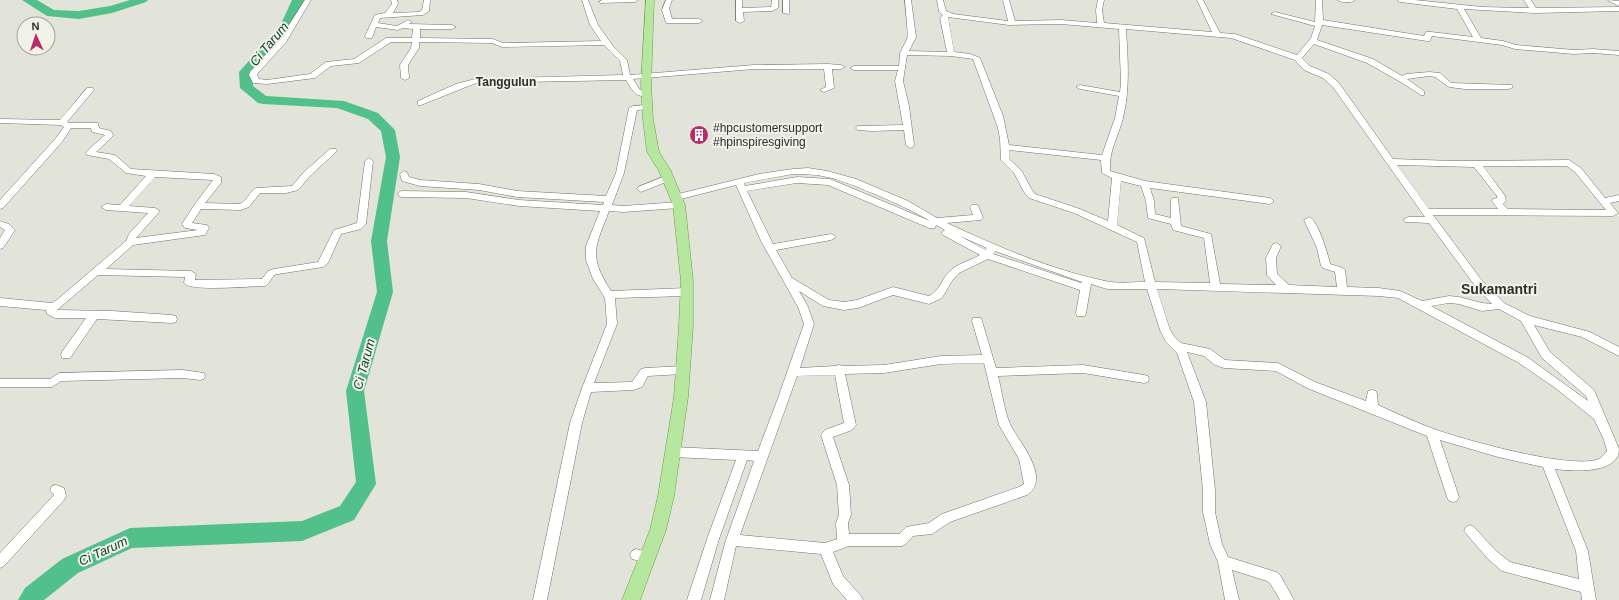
<svg xmlns="http://www.w3.org/2000/svg" width="1619" height="600" font-family="Arial,sans-serif">
<rect width="100%" height="100%" fill="#e2e4da"/>
<g fill="none" stroke-linecap="round" stroke-linejoin="round">
<!-- river -->
<g fill="#52c08a" fill-rule="evenodd">
<polygon points="22,0 37,0 54,10 79,11 110,6 130,0 148,0 146,2 112,13 79,19 47,16"/>
<polygon points="292,0 304,0 290,30 252,73 253,86 266,96 344,101 378,113 395,130 400,157 387,241 393,292 364,391 376,484 354,520 302,541 132,548 78,573 44,600 18,600 25,588 62,559 130,528 302,521 340,506 356,482 346,391 377,292 371,241 386,157 381,131 368,119 337,108 263,104 258,103 240,88 239,72 280,26"/>
</g>
<!-- minor casing -->
<g stroke="#717269" stroke-width="1">
<g id="minor">
<path d="M 305,0 L 311,0 L 286,42 L 258,73 L 257,75 L 259,79 L 267,80 L 310,74 L 326,62 L 354,59 L 386,38 L 412,38 L 413,29 L 403,28 L 398,30 L 376,27 L 372,38 L 366,38 L 365,36 L 375,15 L 385,13 L 392,4 L 391,0 L 397,0 L 398,4 L 393,13 L 419,12 L 422,10 L 424,0 L 430,0 L 429,11 L 423,15 L 380,18 L 378,23 L 397,26 L 408,20 L 412,22 L 409,24 L 452,25 L 456,27 L 452,29 L 420,29 L 420,38 L 493,39 L 503,43 L 601,41 L 590,25 L 582,0 L 588,0 L 598,25 L 613,46 L 627,60 L 630,75 L 754,65 L 828,64 L 841,65 L 845,67 L 841,69 L 832,69 L 834,88 L 824,92 L 820,90 L 826,87 L 824,69 L 754,69 L 633,79 L 640,90 L 649,92 L 649,96 C 635,98 632,90 626,80 L 476,83 L 421,105 L 418,105 L 418,101 L 456,84 L 475,79 L 623,75 L 620,61 L 604,45 L 502,47 L 492,43 L 419,42 L 419,48 L 408,65 L 409,78 L 405,80 L 401,78 L 400,65 L 411,48 L 412,42 L 391,42 L 359,63 L 331,66 L 315,78 L 267,84 L 253,83 L 249,75 L 250,72 L 280,39 Z"/>
<polygon points="602,0 638,0 635,2 600,3 599,2"/>
<polygon points="666,0 672,0 669,8 672,19 699,19 703,21 699,23 666,23 662,10"/>
<polygon points="736,0 742,0 742,8 771,7 772,0 778,0 778,8 772,11 743,12 744,21 740,23 736,21"/>
<polygon points="783,0 789,0 789,14 783,13"/>
<path d="M 905,0 L 911,0 L 916,37 L 909,51 L 947,52 L 940,18 L 943,15 L 939,12 L 937,0 L 943,0 L 946,11 L 953,14 L 1008,21 L 1003,0 L 1009,0 L 1015,21 L 1061,20 L 1097,23 L 1096,10 L 1098,0 L 1104,0 L 1102,10 L 1104,23 L 1212,32 L 1197,0 L 1203,0 L 1220,33 L 1235,34 L 1297,55 L 1311,38 L 1315,26 L 1271,14 L 1275,12 L 1315,22 L 1316,0 L 1322,0 L 1323,20 L 1424,36 L 1426,32 L 1431,32 L 1473,37 L 1457,9 L 1400,2 L 1397,0 L 1415,0 L 1482,7 L 1529,8 L 1524,0 L 1531,0 L 1536,8 L 1619,7 L 1619,11 L 1535,13 L 1464,9 L 1481,38 L 1503,41 L 1516,45 L 1574,50 L 1593,49 L 1619,51 L 1619,55 L 1593,53 L 1574,54 L 1515,49 L 1502,45 L 1432,36 L 1430,41 L 1427,41 L 1322,25 L 1317,40 L 1373,59 L 1402,76 L 1406,74 L 1429,72 L 1440,73 L 1451,83 L 1512,85 L 1513,87 L 1509,89 L 1465,89 L 1449,87 L 1435,77 L 1429,76 L 1407,79 L 1424,91 L 1424,95 L 1421,95 L 1399,81 L 1367,63 L 1314,44 L 1302,58 L 1310,66 L 1329,74 L 1339,83 L 1393,159 L 1455,161 L 1569,160 L 1581,168 L 1605,198 L 1619,195 L 1619,201 L 1610,203 L 1618,213 L 1613,216 L 1433,215 L 1480,278 L 1504,303 L 1530,316 L 1590,332 L 1619,347 L 1619,356 L 1582,337 L 1534,325 L 1550,352 L 1594,390 L 1619,449 C 1619,475 1571,471 1555,469 L 1588,551 L 1596,600 L 1582,600 L 1581,592 L 1502,571 L 1488,559 L 1464,531 L 1466,527 L 1470,525 L 1474,527 L 1496,551 L 1510,562 L 1579,579 L 1576,551 L 1543,467 L 1498,457 L 1440,440 L 1459,497 L 1457,501 L 1453,502 L 1449,501 L 1447,497 L 1427,436 L 1307,388 L 1276,371 L 1224,368 L 1215,365 L 1204,356 L 1187,352 L 1206,402 L 1215,490 L 1215,512 L 1222,544 L 1228,557 L 1276,572 L 1280,575 L 1294,600 L 1280,600 L 1270,583 L 1267,581 L 1232,570 L 1239,600 L 1225,600 L 1218,562 L 1210,544 L 1203,512 L 1203,490 L 1194,402 L 1177,353 L 1166,342 L 1160,330 L 1147,289 L 1107,289 L 1091,284 L 1086,313 L 1085,316 L 1077,316 L 1076,313 L 1080,290 L 988,259 L 959,273 L 952,281 L 942,298 L 929,304 L 893,295 L 858,308 L 844,310 L 823,306 L 799,291 L 808,307 L 814,324 L 800,368 L 835,366 L 839,365 L 843,366 L 884,365 L 941,356 L 982,355 L 972,321 L 973,318 L 981,318 L 982,321 L 996,368 L 1083,365 L 1144,375 L 1148,376 L 1149,379 L 1148,382 L 1144,383 L 1083,373 L 998,376 C 1002,391 1004,410 1010,424 C 1019,442 1052,478 1027,495 L 950,522 L 932,534 L 913,536 L 906,544 L 902,546 L 849,546 L 833,552 L 843,576 L 861,596 L 863,600 L 847,600 L 833,584 L 821,554 L 736,546 L 724,600 L 710,600 L 725,543 L 754,461 L 747,460 L 719,539 L 701,600 L 687,600 L 707,539 L 736,460 L 673,457 L 669,455 L 667,452 L 669,449 L 673,447 L 758,451 L 778,398 L 804,324 L 798,307 L 761,241 L 736,185 L 677,200 L 673,197 L 674,195 L 759,174 L 793,169 L 808,168 L 827,171 L 856,179 L 908,201 L 937,218 L 973,215 L 970,207 L 972,205 L 978,205 L 983,218 L 981,220 L 947,223 C 996,246 1052,270 1105,281 C 1118,284 1133,282 1145,282 L 1137,242 L 1074,213 L 1029,198 L 1024,192 L 1014,173 L 1001,160 L 1000,139 L 998,128 L 973,59 L 951,56 L 907,55 L 903,81 L 909,106 L 914,145 L 913,147 L 910,148 L 906,145 L 904,130 L 872,131 L 857,130 L 856,128 L 857,126 L 860,126 L 903,125 L 895,81 L 898,70 L 854,70 L 850,68 L 854,66 L 899,66 L 900,53 L 908,37 ZM 948,17 L 1009,25 L 1061,24 L 1119,29 L 1121,83 L 1120,92 L 1080,85 L 1076,87 L 1080,89 L 1119,96 L 1115,118 L 1102,155 L 1009,145 L 1003,116 L 980,58 L 970,54 L 954,52 ZM 1126,29 L 1231,38 L 1295,60 L 1304,70 L 1323,78 L 1333,87 L 1425,217 L 1408,217 L 1403,220 L 1405,222 L 1429,223 L 1473,283 L 1492,304 L 1482,303 L 1459,297 L 1449,296 L 1422,301 L 1400,291 L 1379,288 L 1347,287 L 1345,270 L 1343,268 L 1330,264 C 1328,254 1318,220 1309,217 L 1304,220 L 1317,248 L 1321,266 L 1323,268 L 1335,272 L 1337,287 L 1289,285 L 1277,274 L 1276,258 L 1281,246 L 1276,243 L 1273,244 L 1266,258 L 1267,275 L 1276,285 L 1220,284 L 1211,234 L 1181,226 L 1178,198 L 1172,198 L 1171,200 L 1171,218 L 1155,214 L 1154,201 L 1150,188 L 1270,204 L 1274,201 L 1270,198 L 1145,181 L 1110,171 C 1109,149 1118,138 1123,118 C 1130,89 1128,60 1126,29 ZM 1009,150 L 1101,160 L 1102,173 L 1112,178 L 1108,221 L 1080,209 L 1035,194 L 1032,190 L 1021,170 L 1009,159 ZM 1397,165 L 1474,167 L 1497,196 L 1497,198 L 1493,199 L 1492,201 L 1498,209 L 1429,209 ZM 1483,166 L 1567,166 L 1575,172 L 1606,210 L 1508,209 L 1503,204 L 1506,201 L 1505,196 ZM 793,174 C 828,173 845,182 877,195 C 895,203 912,210 930,221 L 830,179 L 797,177 L 745,186 L 744,183 ZM 1121,181 L 1141,186 L 1146,201 L 1148,218 L 1171,224 L 1173,230 L 1204,238 L 1210,283 L 1155,282 L 1144,238 L 1117,225 ZM 797,183 L 828,185 L 929,228 L 935,228 L 936,225 L 945,230 L 941,233 L 943,235 L 980,255 C 970,261 957,263 949,272 C 941,280 940,291 929,296 L 893,287 L 857,300 L 844,302 L 829,300 L 792,278 L 776,250 L 831,240 L 836,237 L 834,235 L 831,234 L 773,244 L 747,191 ZM 960,236 L 987,248 L 985,250 ZM 995,251 L 1082,282 L 1081,283 L 993,254 ZM 1157,289 L 1379,296 L 1398,298 L 1519,363 L 1554,387 L 1594,419 L 1604,440 L 1607,451 C 1605,453 1603,456 1601,458 C 1578,472 1461,439 1434,429 C 1415,422 1396,413 1378,405 L 1377,394 L 1376,391 L 1372,390 L 1368,391 L 1366,401 L 1315,382 L 1278,363 L 1225,360 L 1210,349 L 1181,343 L 1174,336 L 1170,330 ZM 1449,303 L 1459,304 L 1482,311 L 1499,309 L 1521,321 L 1542,358 L 1586,396 L 1588,401 L 1527,357 L 1431,306 ZM 984,363 L 999,425 L 1019,459 L 1024,484 L 1019,487 L 942,514 L 929,523 L 906,527 L 899,534 L 849,534 L 848,523 L 851,515 L 849,485 L 833,437 L 852,430 L 856,425 L 845,374 L 884,373 L 941,364 ZM 835,375 L 844,423 L 825,430 L 821,435 L 837,485 L 839,515 L 836,523 L 837,539 L 825,543 L 740,535 L 797,376 Z"/>
<path d="M 1338,0 L 1355,0 C 1352,3 1341,3 1338,0 Z"/>
<polygon points="1608,0 1619,1 1619,6 1609,1"/>
<path d="M 87,88 L 93,88 L 94,90 L 67,122 L 70,123 L 98,123 L 99,128 L 111,131 L 113,135 L 112,137 L 96,152 L 115,155 L 131,169 L 214,174 L 221,177 L 221,183 L 205,203 L 240,204 C 247,201 249,192 256,188 L 292,186 L 304,172 L 330,149 L 336,149 L 337,151 L 310,176 L 298,190 L 286,193 L 260,193 L 249,207 L 241,210 L 201,209 L 192,223 L 207,225 L 209,228 L 205,235 L 133,245 L 106,269 L 191,271 L 196,274 L 195,280 L 262,279 L 268,271 L 274,269 L 318,262 L 334,230 L 357,223 L 365,161 L 369,158 L 373,161 L 366,224 L 361,229 L 341,234 L 328,263 L 323,267 L 278,274 L 274,275 L 268,284 L 265,286 C 252,286 190,292 184,283 L 185,277 L 98,275 L 57,310 L 112,311 L 172,315 L 176,316 L 177,319 L 176,322 L 172,323 L 97,319 L 70,358 L 62,358 L 61,355 L 62,352 L 86,318 L 55,318 L 47,314 L 46,310 L 0,306 L 0,298 L 52,303 L 58,299 L 126,241 L 129,234 L 148,213 L 106,210 L 101,207 L 106,204 L 120,205 L 146,176 L 126,173 L 109,159 L 87,155 L 86,153 L 87,151 L 105,135 L 92,132 L 91,128 L 71,128 L 62,142 L 3,208 L 0,209 L 0,200 L 56,138 L 64,127 L 61,125 L 0,123 L 0,119 L 60,120 ZM 155,177 L 213,180 L 195,204 L 182,224 L 185,228 L 198,230 L 136,238 L 160,211 L 155,208 L 129,206 Z"/>
<path d="M 647,105 L 651,107 L 650,109 L 637,110 L 624,173 L 612,205 L 623,206 L 679,202 L 684,205 L 679,208 L 623,212 L 609,211 C 595,248 588,255 611,291 L 687,288 L 691,289 L 692,292 L 691,295 L 687,296 L 615,298 L 617,324 L 594,383 L 632,382 L 641,369 L 645,368 L 683,366 L 687,367 L 688,370 L 687,373 L 683,374 L 648,376 L 642,387 L 633,390 L 591,392 L 582,423 L 547,600 L 533,600 L 570,423 L 582,388 L 607,324 L 605,298 L 593,279 L 586,260 L 586,246 L 600,211 L 519,206 L 466,198 L 401,197 L 397,194 L 401,191 L 466,192 L 519,200 L 603,205 L 604,202 L 517,197 L 479,190 L 420,186 L 402,181 L 400,174 L 404,171 L 407,172 L 409,177 L 420,180 L 479,184 L 517,191 L 606,196 L 616,173 L 629,108 L 633,106 Z"/>
<polygon points="668,175 672,178 671,180 641,192 637,189 638,187"/>
<polygon points="0,221 9,224 15,230 3,248 0,249 0,238 5,230 0,227"/>
<polygon points="183,370 204,373 205,376 204,379 200,380 183,378 61,381 52,387 0,387 0,379 50,379 59,373"/>
<polygon points="56,485 64,488 66,496 64,500 4,566 0,568 0,553 54,495 50,490 52,486"/>
<polygon points="636,549 651,553 653,557 651,561 647,563 632,559 630,555 632,551"/>
</g>
</g>
<!-- major casing -->
<g stroke="#689c4d" stroke-width="1">
<polygon id="major" points="646,0 654,0 651,84 653,119 659,152 671,171 685,205 693,281 693,326 688,397 674,496 666,530 640,600 622,600 650,530 658,496 674,397 679,326 681,281 673,205 659,171 647,152 643,119 641,84"/>
</g>
<!-- minor -->
<use href="#minor" fill="#fff" fill-rule="evenodd"/>
<!-- major -->
<use href="#major" fill="#b7e79f" fill-rule="evenodd"/>
</g>
<!-- icons -->
<defs>
<g id="building-disc" transform="scale(1)"><circle r="9.5" fill="#b72d6b" stroke="#f0f1e7"/><path d="M-4-6H4V6H1V3H-1V6H-4ZM-2.5-4.3h1.7v1.8h-1.7ZM.8-4.3h1.7v1.8H.8ZM-2.5-1h1.7V.8h-1.7ZM.8-1h1.7V.8H.8Z" fill="#fff"/></g>
</defs>
<g fill-rule="evenodd">
<use href="#building-disc" x="699" y="135"/>
</g>
<g text-anchor="middle" dominant-baseline="central" stroke-width="4" stroke-linejoin="round" paint-order="stroke">
<!-- far-quarter labels -->
<g font-size="12" font-weight="bold" fill="#2e2f2b" stroke="#f0f1e7">
<text x="506" y="82">Tanggulun</text>
</g>
<!-- poi labels -->
<g font-size="12" fill="#2e2f2b" stroke="#f0f1e7" text-anchor="start">
<text x="713" y="128">#hpcustomersupport<tspan x="713" dy="14">#hpinspiresgiving</tspan></text>
</g>
<!-- water labels -->
<g font-size="13" font-style="italic" fill="#13412c" stroke="#f0f1e7">
<text transform="translate(269 44) rotate(-50)">Ci Tarum</text>
<text transform="translate(364 364) rotate(-75)">Ci Tarum</text>
<text transform="translate(103 551) rotate(-25)">Ci Tarum</text>
</g>
<!-- quarter labels -->
<g font-size="14" font-weight="bold" fill="#2e2f2b" stroke="#f0f1e7">
<text x="1499" y="289">Sukamantri</text>
</g>
</g>
<!-- north arrow -->
<g transform="translate(36 36) rotate(357)"><circle r="19" fill="#f0f1e7" stroke="#a2a39c"/>
<path d="M0-3L7 15L0 10L-7 15Z" fill="#b72d6b"/>
<text y="-6" font-size="11" font-weight="bold" text-anchor="middle" fill="#2e2f2b">N</text>
</g>
</svg>
